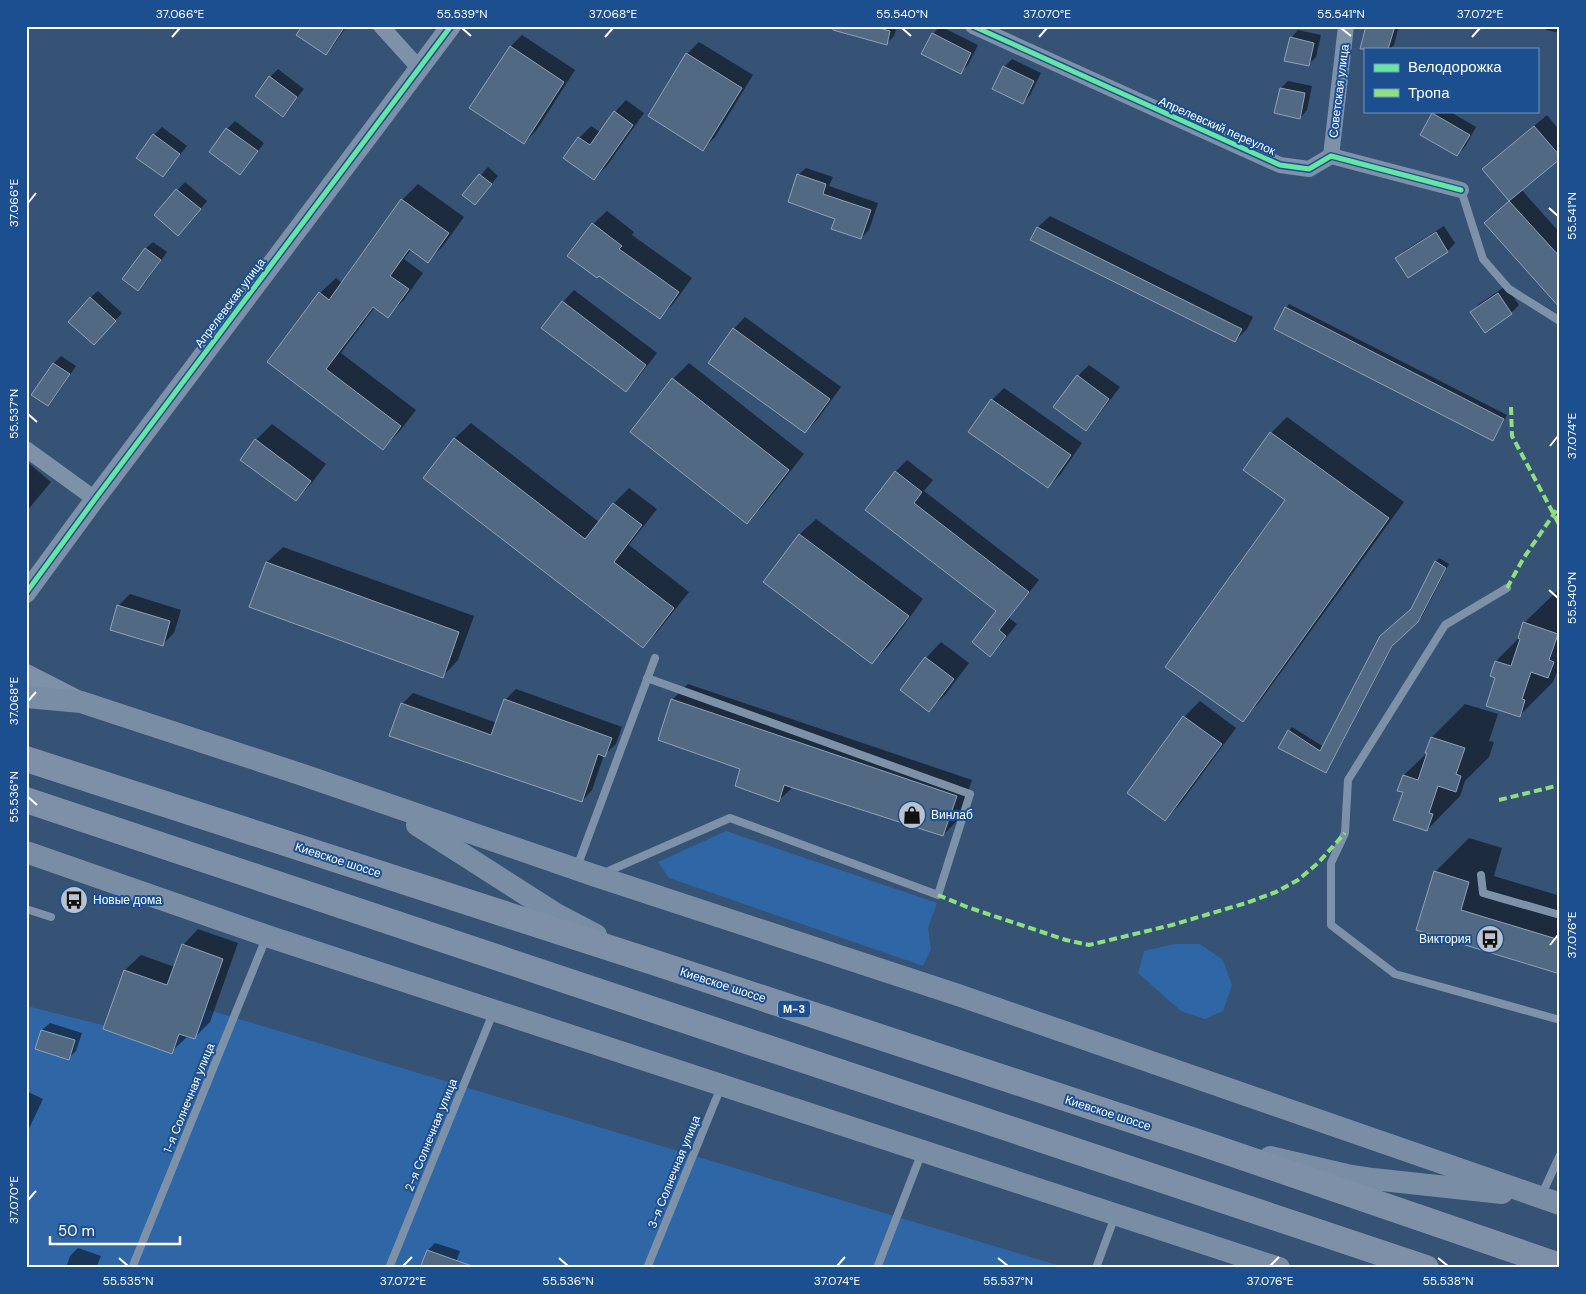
<svg xmlns="http://www.w3.org/2000/svg" width="1586" height="1294" font-family="'DM Sans',sans-serif">
<rect width="100%" height="100%" fill="#365274"/>
<!-- green -->
<g fill="#2f66a5">
<polygon points="726,831 937,903 928,928 931,949 923,966 669,878 658,862"/>
<polygon points="1174,944 1200,944 1223,960 1232,985 1223,1011 1205,1019 1181,1011 1138,973 1144,951"/>
<polygon points="27,1006 114,1028 196,1006 1067,1268 26,1268"/>
</g>
<!-- shadow -->
<g fill="#0007">
<polygon points="304,26 347,26 333,46 326,54"/>
<polygon points="860,26 897,26 894,36 886,44"/>
<polygon points="940,26 978,45 968,65 961,72 933,34"/>
<polygon points="1368,26 1399,26 1394,45 1390,49 1372,49"/>
<polygon points="1546,26 1560,26 1560,33 1546,30"/>
<polygon points="1298,30 1321,35 1316,57 1308,65 1291,38"/>
<polygon points="522,35 575,70 536,131 524,143 510,47"/>
<polygon points="699,42 753,75 715,137 703,149 687,54"/>
<polygon points="1012,59 1041,73 1030,95 1023,103 1004,67"/>
<polygon points="278,69 304,89 283,115 270,77"/>
<polygon points="1288,81 1312,86 1307,110 1300,118 1281,88"/>
<polygon points="626,100 644,113 606,167 594,178 565,158 579,138 591,126 600,132 615,112"/>
<polygon points="1436,111 1449,111 1476,127 1465,147 1457,155 1433,114"/>
<polygon points="1547,115 1560,131 1560,157 1521,189 1560,233 1560,295 1497,212 1510,200 1484,169"/>
<polygon points="235,121 264,143 247,166 240,174 210,152 227,129"/>
<polygon points="162,127 187,146 163,176 154,135"/>
<polygon points="488,167 498,176 475,204 464,195"/>
<polygon points="806,168 833,177 829,186 878,203 869,230 861,238 836,218 798,175"/>
<polygon points="185,182 207,201 186,227 155,215"/>
<polygon points="418,184 464,217 443,246 428,261 411,250 404,259 423,273 403,301 387,316 375,307 341,353 416,410 399,432 383,448 268,361 320,293 336,278 342,283 402,200"/>
<polygon points="607,211 634,232 632,235 692,278 673,304 659,318 593,224"/>
<polygon points="1050,216 1253,317 1247,329 1235,341 1038,227"/>
<polygon points="1444,226 1455,243 1448,251 1408,276 1397,259 1404,251"/>
<polygon points="153,242 167,252 146,282 138,289 145,249"/>
<polygon points="1506,286 1519,305 1511,313 1485,331 1472,312 1479,304"/>
<polygon points="574,290 657,353 637,379 626,390 563,302"/>
<polygon points="98,291 122,313 101,336 90,298"/>
<polygon points="1289,304 1507,415 1496,436 1492,439 1286,308"/>
<polygon points="745,317 841,387 817,420 805,432 734,329"/>
<polygon points="61,356 76,366 55,397 48,405 33,395 54,363"/>
<polygon points="689,363 804,454 763,506 747,522 673,379"/>
<polygon points="1089,365 1120,387 1097,417 1086,429 1078,376"/>
<polygon points="1004,388 1082,443 1060,475 1048,487 970,431 992,400"/>
<polygon points="1287,417 1404,502 1258,704 1242,720 1287,500 1245,470 1271,433"/>
<polygon points="471,423 599,522 614,503 629,488 657,509 629,545 689,592 658,631 643,646 425,478 455,438"/>
<polygon points="272,424 326,464 311,484 296,499 256,440"/>
<polygon points="907,460 933,480 924,491 1039,580 1009,618 1017,624 1002,643 990,655 998,611 867,509 896,471"/>
<polygon points="26,461 51,482 26,512"/>
<polygon points="816,519 923,599 888,647 872,662 765,582 800,534"/>
<polygon points="283,547 474,616 458,660 443,676 267,562"/>
<polygon points="1439,558 1449,564 1422,617 1395,642 1329,768 1326,771 1289,731 1292,727 1324,747 1417,605 1415,604 1436,561"/>
<polygon points="1558,590 1560,590 1560,665 1553,682 1519,716 1497,677 1492,676 1496,661 1519,638 1524,623"/>
<polygon points="130,594 181,610 174,633 162,645 118,606"/>
<polygon points="941,642 969,663 945,695 929,710 926,658"/>
<polygon points="688,684 972,780 959,819 943,835 793,787 779,800 742,768 672,700"/>
<polygon points="516,689 622,727 616,744 604,755 592,790 582,801 402,704 413,693 497,723 505,700"/>
<polygon points="1200,701 1236,728 1180,804 1165,820 1184,717"/>
<polygon points="1465,704 1498,714 1489,741 1494,742 1489,757 1465,781 1460,796 1427,830 1404,792 1404,775 1427,753 1432,737"/>
<polygon points="1469,838 1502,848 1494,876 1560,896 1560,972 1418,929 1435,872"/>
<polygon points="198,929 238,943 210,1022 194,1038 187,1037 171,1052 125,970 141,955 175,967 183,945"/>
<polygon points="50,1023 82,1033 76,1051 69,1058 42,1030"/>
<polygon points="26,1091 43,1099 26,1135"/>
<polygon points="435,1243 460,1251 454,1268 428,1250"/>
<polygon points="78,1248 101,1256 96,1268 66,1268 70,1256"/>
</g>
<!-- building -->
<g fill="#526984" stroke="#92a2b6">
<polygon points="302,26 345,26 326,55 296,35"/>
<polygon points="834,26 872,26 890,31 887,45 833,30"/>
<polygon points="1366,26 1395,26 1388,49 1360,49"/>
<polygon points="932,33 971,53 961,74 921,54"/>
<polygon points="1290,37 1314,43 1309,66 1284,61"/>
<polygon points="510,46 564,82 524,144 469,108"/>
<polygon points="686,53 742,88 703,151 648,116"/>
<polygon points="1003,66 1034,81 1023,104 992,89"/>
<polygon points="269,76 297,97 283,117 255,96"/>
<polygon points="1280,88 1305,93 1300,119 1274,113"/>
<polygon points="614,111 633,125 594,180 563,158 578,137 590,145"/>
<polygon points="1432,113 1470,135 1457,156 1420,135"/>
<polygon points="1534,126 1560,156 1560,159 1509,201 1482,169"/>
<polygon points="226,128 258,151 240,175 209,152"/>
<polygon points="153,134 180,154 163,177 136,158"/>
<polygon points="479,174 492,184 475,205 462,195"/>
<polygon points="797,174 826,184 823,194 871,210 861,239 831,229 835,219 788,202"/>
<polygon points="176,189 201,209 178,236 154,215"/>
<polygon points="401,199 449,233 428,263 409,249 390,276 409,289 388,318 373,307 326,369 401,426 383,450 267,362 319,292 329,300"/>
<polygon points="1509,201 1560,257 1560,308 1484,223"/>
<polygon points="592,223 622,246 619,249 679,292 660,319 599,276 597,278 567,256"/>
<polygon points="1037,227 1242,329 1235,342 1030,240"/>
<polygon points="1436,232 1448,252 1408,278 1395,258"/>
<polygon points="145,248 161,260 138,291 122,279"/>
<polygon points="1498,293 1512,314 1485,333 1470,312"/>
<polygon points="90,297 116,321 94,345 68,322"/>
<polygon points="562,301 646,365 626,392 541,328"/>
<polygon points="1285,307 1504,419 1493,441 1274,329"/>
<polygon points="733,328 830,399 805,433 708,363"/>
<polygon points="53,363 70,374 48,406 31,395"/>
<polygon points="1077,375 1109,399 1086,431 1053,407"/>
<polygon points="672,378 789,470 747,524 630,432"/>
<polygon points="991,399 1071,455 1048,488 968,432"/>
<polygon points="1270,432 1389,518 1243,722 1165,667 1285,500 1243,470"/>
<polygon points="454,438 585,539 613,503 642,525 614,562 674,608 643,648 423,478"/>
<polygon points="255,439 311,481 296,501 240,460"/>
<polygon points="895,471 922,492 914,503 1029,592 999,630 1006,636 990,657 972,642 996,611 865,510"/>
<polygon points="799,534 909,616 872,664 763,582"/>
<polygon points="1435,561 1446,568 1418,622 1392,646 1326,773 1278,748 1288,730 1320,751 1380,636 1411,609"/>
<polygon points="266,562 459,632 443,678 249,607"/>
<polygon points="117,605 170,621 163,646 110,630"/>
<polygon points="1523,622 1558,634 1549,660 1554,662 1548,678 1531,672 1522,699 1525,700 1520,717 1486,706 1495,678 1490,676 1495,661 1511,666 1520,639 1518,638"/>
<polygon points="925,657 954,679 929,712 900,690"/>
<polygon points="504,699 612,738 605,757 598,754 582,802 389,736 401,703 491,735"/>
<polygon points="671,699 957,796 943,836 784,785 779,802 735,786 740,769 658,740"/>
<polygon points="1183,716 1222,744 1165,821 1127,793"/>
<polygon points="1431,737 1465,748 1456,774 1461,776 1456,792 1438,786 1429,813 1433,814 1427,831 1393,820 1403,792 1397,791 1403,775 1418,780 1427,753 1425,753"/>
<polygon points="1434,871 1469,882 1461,910 1560,940 1560,974 1416,930"/>
<polygon points="182,944 223,959 195,1039 179,1034 172,1054 103,1029 124,970 167,985"/>
<polygon points="41,1030 75,1040 69,1060 35,1049"/>
<polygon points="427,1250 472,1266 472,1268 420,1268"/>
</g>
<g fill="none" stroke-linecap="round" stroke-linejoin="round">
<!-- service -->
<g stroke="#7d92a8" stroke-width="8">
<polyline points="1461,190 1483,259 1509,289 1560,321"/>
<polyline points="1507,588 1445,625 1348,780 1345,833 1331,863 1331,925 1395,974 1560,1020"/>
<polyline points="577,867 655,658"/>
<polyline points="604,873 730,818 938,895 970,794 647,678"/>
<polyline points="1481,875 1483,893 1560,915"/>
<polyline points="26,909 51,917"/>
<polyline points="1542,1194 1560,1155"/>
<polyline points="132,1268 266,938"/>
<polyline points="389,1268 493,1013"/>
<polyline points="647,1268 721,1087"/>
<polyline points="877,1268 922,1152"/>
<polyline points="1096,1268 1115,1216"/>
</g>
<!-- minor -->
<g stroke="#7d92a8" stroke-width="16">
<polyline points="381,26 419,68"/>
<polyline points="973,26 1280,165 1309,169 1331,156 1461,190"/>
<polyline points="1331,156 1346,26"/>
<polyline points="26,449 95,499"/>
</g>
<!-- tertiary -->
<g stroke="#7d92a8" stroke-width="20">
<polyline points="26,593 95,499 451,26"/>
<polyline points="26,674 77,700"/>
</g>
<!-- secondary -->
<g stroke="#798da4" stroke-width="22">
<polyline points="26,697 81,702 303,775 593,875 958,995 1560,1204"/>
<polyline points="417,825 556,914 596,935"/>
<polyline points="26,852 267,936 1279,1268"/>
<polyline points="1270,1157 1347,1175 1373,1179 1502,1193"/>
</g>
<!-- trunk -->
<g stroke="#7e90a7" stroke-width="26">
<polyline points="26,759 656,963 1207,1145 1560,1266"/>
<polyline points="26,800 1426,1268"/>
</g>
<!-- quiet -->
<g stroke="#8de07e" stroke-width="4" stroke-dasharray="8 4" stroke-linecap="butt">
<polyline points="1511,407 1512,436 1560,526"/>
<polyline points="1507,588 1523,559 1560,505"/>
<polyline points="1499,800 1560,785"/>
<polyline points="938,895 967,907 1066,940 1089,945 1172,925 1246,903 1276,892 1298,880 1318,863 1345,833"/>
</g>
<!-- cycleway casing -->
<g stroke="#1b4f8f" stroke-width="8">
<g id="cycleway">
<polyline points="973,26 1280,165 1309,169 1331,156 1461,190"/>
<polyline points="26,593 95,499 451,26"/>
</g>
</g>
<!-- cycleway -->
<use href="#cycleway" stroke="#66e7a1" stroke-width="5"/>
</g>
<!-- ticks -->
<path fill="none" stroke="#fff" stroke-width="2" d="M 462,28 L 471,36M 902,28 L 911,36M 1341,28 L 1351,36M 172,37 L 180,28M 605,37 L 613,28M 1039,37 L 1047,28M 1472,37 L 1480,28M 28,203 L 36,193M 1549,208 L 1558,216M 28,414 L 37,422M 1550,446 L 1558,436M 1549,590 L 1558,598M 28,701 L 36,692M 28,797 L 37,805M 1550,945 L 1558,935M 28,1200 L 36,1191M 119,1258 L 128,1266M 559,1258 L 568,1266M 998,1258 L 1008,1266M 1438,1258 L 1448,1266M 403,1266 L 412,1257M 837,1266 L 845,1257M 1270,1266 L 1279,1257"/>
<!-- icons -->
<defs>
<g id="shop-disc" transform="scale(1.4375)"><circle r="9.5" fill="#b9c2ce" stroke="#1b4f8f"/><path d="M-5-2.5h2.3a2.7 3.5 0 0 1 5.4 0H5L5.5 6h-11ZM-1.5-2.5h3a1.5 2.3 0 0 0-3 0Z" fill="#111"/></g>
<g id="bus-disc" transform="scale(1.4375)"><circle r="9.5" fill="#b9c2ce" stroke="#1b4f8f"/><path d="M-5-6H5V4H4V6H2V4H-2V6H-4V4H-5ZM-3.5-4V0h7V-4ZM-3.5 1.2v1.5H-2V1.2ZM2 1.2v1.5H3.5V1.2Z" fill="#111"/></g>
</defs>
<g fill-rule="evenodd">
<use href="#shop-disc" x="912" y="815"/>
<use href="#bus-disc" x="74" y="900"/>
<use href="#bus-disc" x="1490" y="939"/>
</g>
<g text-anchor="middle" dominant-baseline="central" stroke-width="4" stroke-linejoin="round" paint-order="stroke">
<!-- shield labels -->
<rect fill="#1b4f8f" stroke="#bbcadd" stroke-width="1" x="778" y="1000.5" width="32" height="17" rx="4"/>
<g font-size="11" font-weight="bold" fill="#fff">
<text x="794" y="1009">М-3</text>
</g>
<!-- street labels -->
<g font-size="12" fill="#fff" stroke="#1b4f8f">
<text transform="translate(1339 91) rotate(-83)">Советская улица</text>
<text transform="translate(1217 126) rotate(24)">Апрелевский переулок</text>
<text transform="translate(230 303) rotate(-53)">Апрелевская улица</text>
<text transform="translate(338 860) rotate(18)">Киевское шоссе</text>
<text transform="translate(723 985) rotate(18)">Киевское шоссе</text>
<text transform="translate(189 1098) rotate(-68)">1-я Солнечная улица</text>
<text transform="translate(1108 1113) rotate(18)">Киевское шоссе</text>
<text transform="translate(431 1135) rotate(-68)">2-я Солнечная улица</text>
<text transform="translate(674 1172) rotate(-68)">3-я Солнечная улица</text>
</g>
<!-- poi labels -->
<g font-size="12" fill="#fff" stroke="#1b4f8f" text-anchor="start">
<text x="931" y="815">Винлаб</text>
<text x="93" y="900">Новые дома</text>
<text x="1471" y="939" text-anchor="end">Виктория</text>
</g>
</g>
<!-- border -->
<rect width="1586" height="1294" fill="none" stroke="#1b4f8f" stroke-width="55"/>
<!-- legend -->
<rect x="1364" y="48" width="175" height="65" fill="#1b4f8f" stroke="#7695bc"/>
<rect x="1374" y="64" width="25" height="8" fill="#66e7a1" stroke="#7695bc"/>
<text x="1408" y="72" font-size="15" fill="#ffffff">Велодорожка</text>
<rect x="1374" y="89" width="25" height="8" fill="#8de07e" stroke="#7695bc"/>
<text x="1408" y="98" font-size="15" fill="#ffffff">Тропа</text>
<!-- scale -->
<path d="M50 1236v8h130v-8" fill="none" stroke="#ffffff" stroke-width="2.5"/>
<text x="58" y="1236" font-size="15" fill="#ffffff" stroke="#1b4f8f" stroke-width="4" paint-order="stroke">50 m</text>
<rect x="28" y="28" width="1530" height="1238" fill="none" stroke="#fff" stroke-width="2"/>
<g font-size="12" text-anchor="middle" fill="#fff">
<text x="180" y="18">37.066°E</text>
<text x="462" y="18">55.539°N</text>
<text x="613" y="18">37.068°E</text>
<text x="902" y="18">55.540°N</text>
<text x="1047" y="18">37.070°E</text>
<text x="1341" y="18">55.541°N</text>
<text x="1480" y="18">37.072°E</text>
<text transform="translate(14 203) rotate(-90)" y="4">37.066°E</text>
<text transform="translate(1572 216) rotate(-90)" y="4">55.541°N</text>
<text transform="translate(14 414) rotate(-90)" y="4">55.537°N</text>
<text transform="translate(1572 436) rotate(-90)" y="4">37.074°E</text>
<text transform="translate(1572 598) rotate(-90)" y="4">55.540°N</text>
<text transform="translate(14 701) rotate(-90)" y="4">37.068°E</text>
<text transform="translate(14 797) rotate(-90)" y="4">55.536°N</text>
<text transform="translate(1572 935) rotate(-90)" y="4">37.076°E</text>
<text transform="translate(14 1200) rotate(-90)" y="4">37.070°E</text>
<text x="128" y="1285">55.535°N</text>
<text x="403" y="1285">37.072°E</text>
<text x="568" y="1285">55.536°N</text>
<text x="837" y="1285">37.074°E</text>
<text x="1008" y="1285">55.537°N</text>
<text x="1270" y="1285">37.076°E</text>
<text x="1448" y="1285">55.538°N</text>
</g>
</svg>
